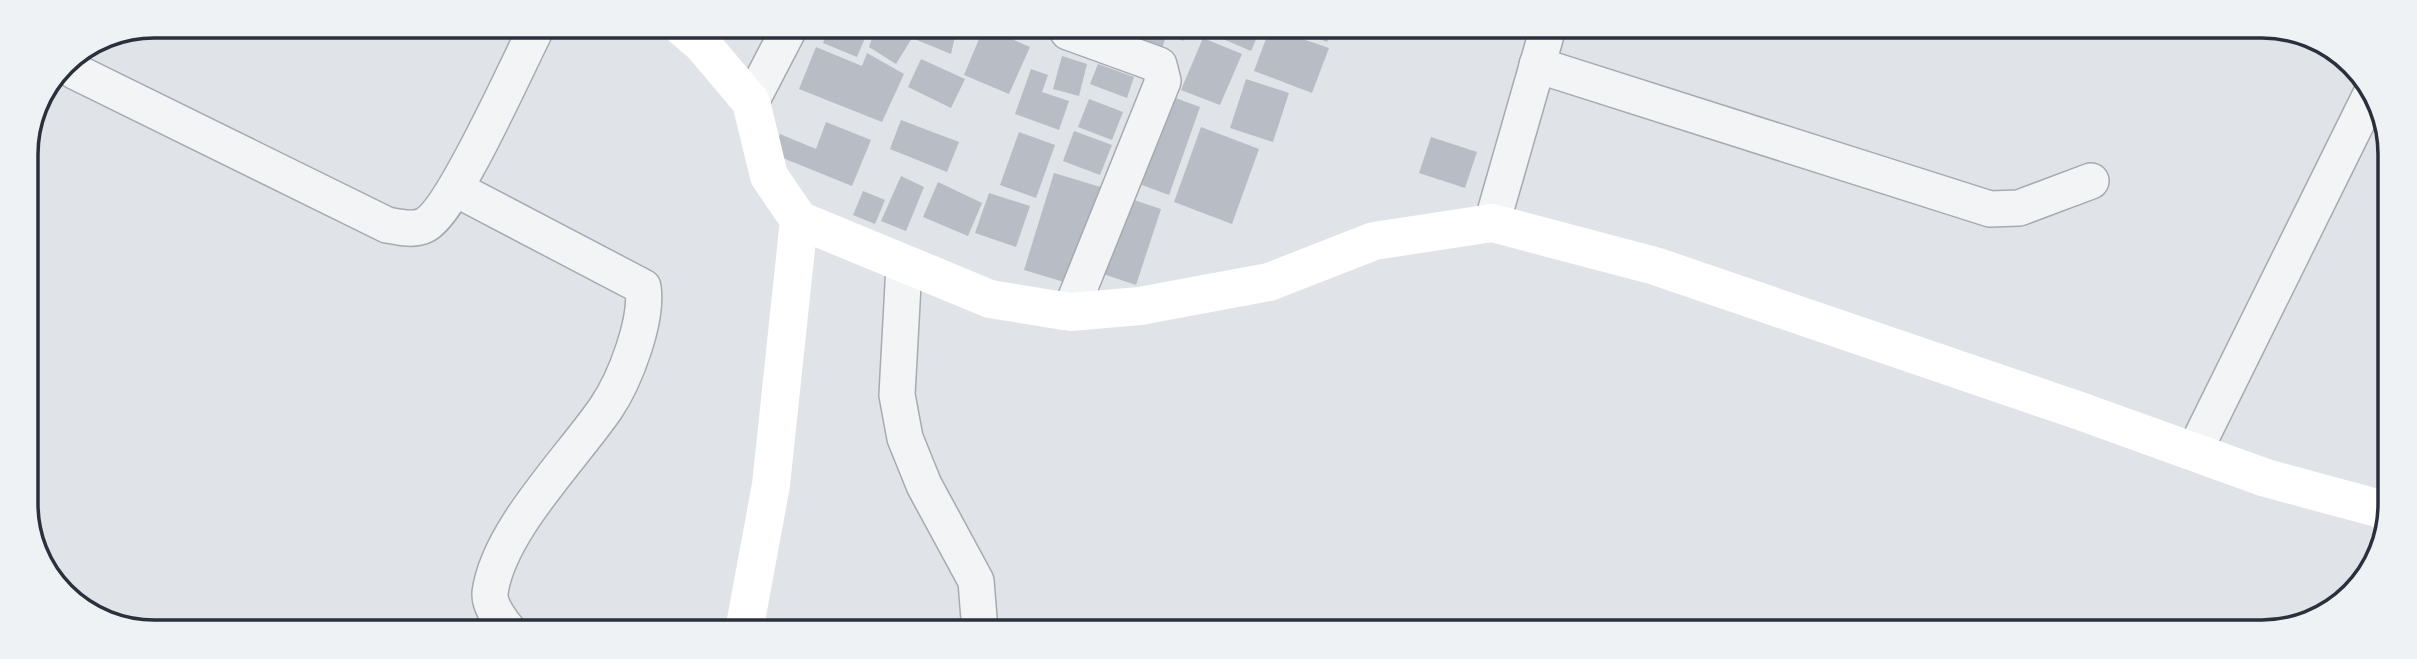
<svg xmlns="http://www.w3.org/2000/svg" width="2417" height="659" font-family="Figtree,sans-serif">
<rect width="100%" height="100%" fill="#e0e3e7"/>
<!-- building -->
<g fill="#b8bcc4">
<polygon points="740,27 778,27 773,41"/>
<polygon points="829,27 858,27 868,31 857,57 823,43"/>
<polygon points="876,27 957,27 951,54 912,38 896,64 869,47"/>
<polygon points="984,27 1030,47 1009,94 964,75"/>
<polygon points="1092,27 1146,27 1166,36 1159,58"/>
<polygon points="1153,27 1188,27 1183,41"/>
<polygon points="1195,27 1261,28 1251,51"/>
<polygon points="1270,28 1329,48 1312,93 1254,71"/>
<polygon points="1292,28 1333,28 1327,42"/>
<polygon points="1203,38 1242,54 1220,105 1181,90"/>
<polygon points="816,47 862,66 867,53 904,74 882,122 799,89"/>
<polygon points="1062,56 1087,64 1079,96 1053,89"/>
<polygon points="921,59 965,79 951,108 908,87"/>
<polygon points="1098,64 1134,77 1127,98 1090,84"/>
<polygon points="1031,69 1048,75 1042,92 1069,101 1059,130 1015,114"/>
<polygon points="1246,79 1289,93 1273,142 1230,128"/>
<polygon points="1162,93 1200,107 1169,195 1131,181"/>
<polygon points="1089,99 1123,112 1112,140 1078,127"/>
<polygon points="901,120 959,142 947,172 890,149"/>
<polygon points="826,122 871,140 852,186 773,154 780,134 816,149"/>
<polygon points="1201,127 1259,149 1232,224 1174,202"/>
<polygon points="1074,131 1112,145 1100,175 1063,161"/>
<polygon points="1019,132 1055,145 1036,198 1000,185"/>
<polygon points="1431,137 1477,152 1465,188 1419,173"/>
<polygon points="1054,173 1104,188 1074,285 1024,270"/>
<polygon points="901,176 924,187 906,231 881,221"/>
<polygon points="938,182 982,203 968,236 923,217"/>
<polygon points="863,191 885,200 875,224 853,215"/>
<polygon points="989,193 1030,206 1016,247 975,233"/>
<polygon points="1125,197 1161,209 1136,285 1100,273"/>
</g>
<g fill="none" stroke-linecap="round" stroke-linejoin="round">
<!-- street casing -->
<g stroke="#a6aab1" stroke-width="38">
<g id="street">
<polyline points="1068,32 1159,65 1163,81 1070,312"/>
<polyline points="1537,65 1990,209 2019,208 2091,181"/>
<path d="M 74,71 L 387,225 C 398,227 414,231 425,225 C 454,210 518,63 537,27"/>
<polyline points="751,102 790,27"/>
<path d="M 456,189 L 643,287 C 648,320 625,380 606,408 C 571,459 498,531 490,593 C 489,605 501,622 509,631"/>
<polyline points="1492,223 1548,28"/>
<polyline points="904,266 897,395 905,438 924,485 976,581 980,631"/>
<polyline points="2194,452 2370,96"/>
</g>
</g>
<!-- street -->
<use href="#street" stroke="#f2f4f6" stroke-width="35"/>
<!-- secondary -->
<g stroke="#fff" stroke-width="38">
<polyline points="682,27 702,44 751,102 769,176 799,220 990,299 1070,312 1140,306 1269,282 1374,241 1492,223 1655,266 2080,411 2266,478 2388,511"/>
<polyline points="744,631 771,485 799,220"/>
</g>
</g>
<!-- crop -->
<path d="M0 0H2417V659H0ZM154 38H2262A116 116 0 0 1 2378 154V504A116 116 0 0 1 2262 620H154A116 116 0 0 1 38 504V154A116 116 0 0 1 154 38Z" fill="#eff2f5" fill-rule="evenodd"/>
<path fill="none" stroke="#2a313d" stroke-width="3.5" d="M154 38H2262A116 116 0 0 1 2378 154V504A116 116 0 0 1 2262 620H154A116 116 0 0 1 38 504V154A116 116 0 0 1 154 38Z"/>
</svg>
